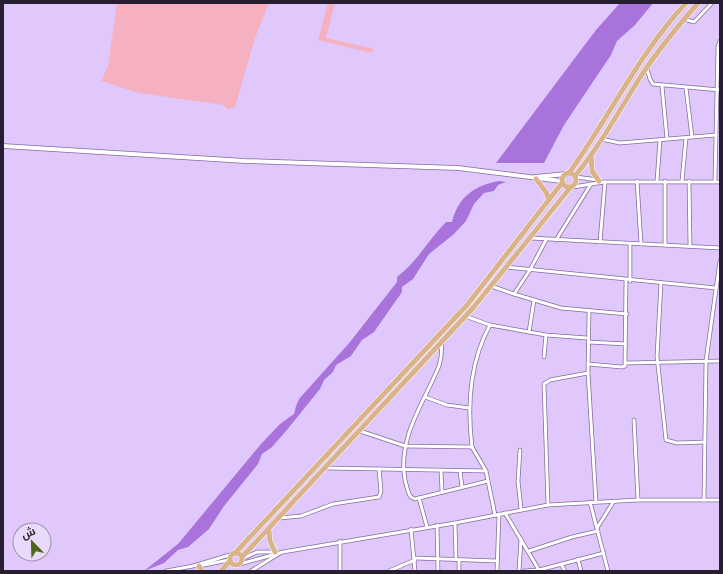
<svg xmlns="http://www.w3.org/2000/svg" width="723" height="574" font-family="'Source Sans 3',Cairo,sans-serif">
<rect width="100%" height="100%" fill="#e0c8fd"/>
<!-- green -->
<g fill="#f5b1bf">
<polygon points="117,3 269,3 255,38 235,107 227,109 224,105 139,93 101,81 108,66"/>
<polygon points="328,3 335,3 326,38 374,49 372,53 318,40"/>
</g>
<!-- water -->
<g fill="#a874dc">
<polygon points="620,3 653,3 635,25 617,41 611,55 564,125 544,163 496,163 596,30"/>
<path d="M 499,181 L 506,182 L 498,185 L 494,191 L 484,193 L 474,204 L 466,221 L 454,234 L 429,254 L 413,279 L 402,287 L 402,292 L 374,332 L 362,340 L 351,356 L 336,365 L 333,372 L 324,380 L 320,389 L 286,431 L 272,447 L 262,454 L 258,464 L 224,506 L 209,529 L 188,547 L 178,550 L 164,563 L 144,571 L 178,544 L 261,444 L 280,424 L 294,414 L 296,406 L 299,399 L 350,342 L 397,282 L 397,277 C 417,262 429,239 446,222 L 452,222 C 458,197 475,185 499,181 Z"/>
</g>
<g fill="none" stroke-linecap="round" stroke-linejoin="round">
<!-- minor casing -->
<g stroke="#826c9c" stroke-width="4.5">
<g id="minor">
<polyline points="684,19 694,22 712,3"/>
<polyline points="647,69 650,79 653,84 720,90"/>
<polyline points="662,86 667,139"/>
<polyline points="686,88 692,137"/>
<polyline points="601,139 620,143 716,135"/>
<polyline points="576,177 598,180"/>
<polyline points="637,181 641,244"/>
<polyline points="657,181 660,140"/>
<polyline points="682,181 686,138"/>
<polyline points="689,181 690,246"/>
<polyline points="715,181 718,46 720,41"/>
<polyline points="573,187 604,182 720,182"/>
<polyline points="530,238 720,248"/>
<polyline points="546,240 530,270 514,294 561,308 627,314"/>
<polyline points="556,240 591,184"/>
<polyline points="600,242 605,182"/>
<polyline points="665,245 665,181"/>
<polyline points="506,267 716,288"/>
<polyline points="630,281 630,244"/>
<polyline points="661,283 657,356 666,440 677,443 705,442"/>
<polyline points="491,286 514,294"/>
<polyline points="534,300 529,332 546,335 587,338"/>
<polyline points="589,312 588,373 596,502"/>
<path d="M 465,316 L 490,325 C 469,363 467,405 472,447"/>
<polyline points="490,325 529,332"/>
<path d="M 442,342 L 441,357 L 439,366 C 424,403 397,438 405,480 C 407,486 407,492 411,497 L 415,499 L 488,481"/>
<polyline points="588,342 626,344"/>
<polyline points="544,357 546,335"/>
<polyline points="626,363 720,361"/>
<polyline points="588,364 622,367 625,366 626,280"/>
<polyline points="425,397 447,405 469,408"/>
<polyline points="634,420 638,500"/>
<polyline points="360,431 405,446 472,447 486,471 495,515"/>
<polyline points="520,450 518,481 521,509"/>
<polyline points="327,468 486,471"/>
<polyline points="441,471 442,491"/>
<polyline points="460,471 462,487"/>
<polyline points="419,498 427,527"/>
<polyline points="704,500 706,361 720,261"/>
<polyline points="590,502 608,571"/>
<polyline points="548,505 544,384 550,380 588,373"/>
<polyline points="505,513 539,570"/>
<polyline points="280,518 301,516 333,504 379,497 381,491 379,469"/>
<polyline points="455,523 456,559"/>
<polyline points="437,525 438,571"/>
<polyline points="597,528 614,501"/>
<polyline points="411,529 415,571"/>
<polyline points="340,541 340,571"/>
<polyline points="529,551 572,537 598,531"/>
<polyline points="244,558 257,552 275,552"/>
<polyline points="415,558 497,561"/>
<polyline points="578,559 581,571"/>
<polyline points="240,564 283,552 455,523 548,505 638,500 720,500"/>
<polyline points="561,564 565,571"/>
<polyline points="199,566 229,560"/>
<polyline points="166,571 193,566 233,554"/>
<polyline points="251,571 280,553"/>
<polyline points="389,571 415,560"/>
<polyline points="459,571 459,560"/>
<polyline points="497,571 499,514"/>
<polyline points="519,571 521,539"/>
<polyline points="524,571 539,570 604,553"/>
</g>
</g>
<!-- tertiary casing -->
<g stroke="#826c9c" stroke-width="5.5">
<g id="tertiary">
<polyline points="3,146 245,161 458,168 561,181"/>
<polyline points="535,177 566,174"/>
</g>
</g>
<!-- primary casing -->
<g stroke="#fff" stroke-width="6">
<g id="primary">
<polyline points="591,156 592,171 599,181"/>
<circle cx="569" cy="180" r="7"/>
<path d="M 569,173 C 609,118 639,53 686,3"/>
<path d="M 575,176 C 600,146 620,109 641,76 C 658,50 678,26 698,3"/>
<polyline points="536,179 546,192 549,200"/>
<polyline points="269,530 270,541 275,552"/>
<circle cx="236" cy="559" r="6"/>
<polyline points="235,553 467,305 562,183"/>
<polyline points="242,557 473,308 570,188"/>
<polyline points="199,566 202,571"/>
<polyline points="221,571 230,561"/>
</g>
</g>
<!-- minor -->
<use href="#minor" stroke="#fff" stroke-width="3"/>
<!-- tertiary -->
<use href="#tertiary" stroke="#fff" stroke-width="4"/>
<!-- primary -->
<use href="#primary" stroke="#dab389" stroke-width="5"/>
</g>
<!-- border -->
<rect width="723" height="574" fill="none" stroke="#271e31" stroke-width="8"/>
<!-- north arrow -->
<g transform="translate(32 542) rotate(337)"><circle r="19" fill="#e8dafa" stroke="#9b8faa"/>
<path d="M0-3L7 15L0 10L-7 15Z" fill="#4f6818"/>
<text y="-6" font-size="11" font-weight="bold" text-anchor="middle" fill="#271e31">ش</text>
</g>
</svg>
